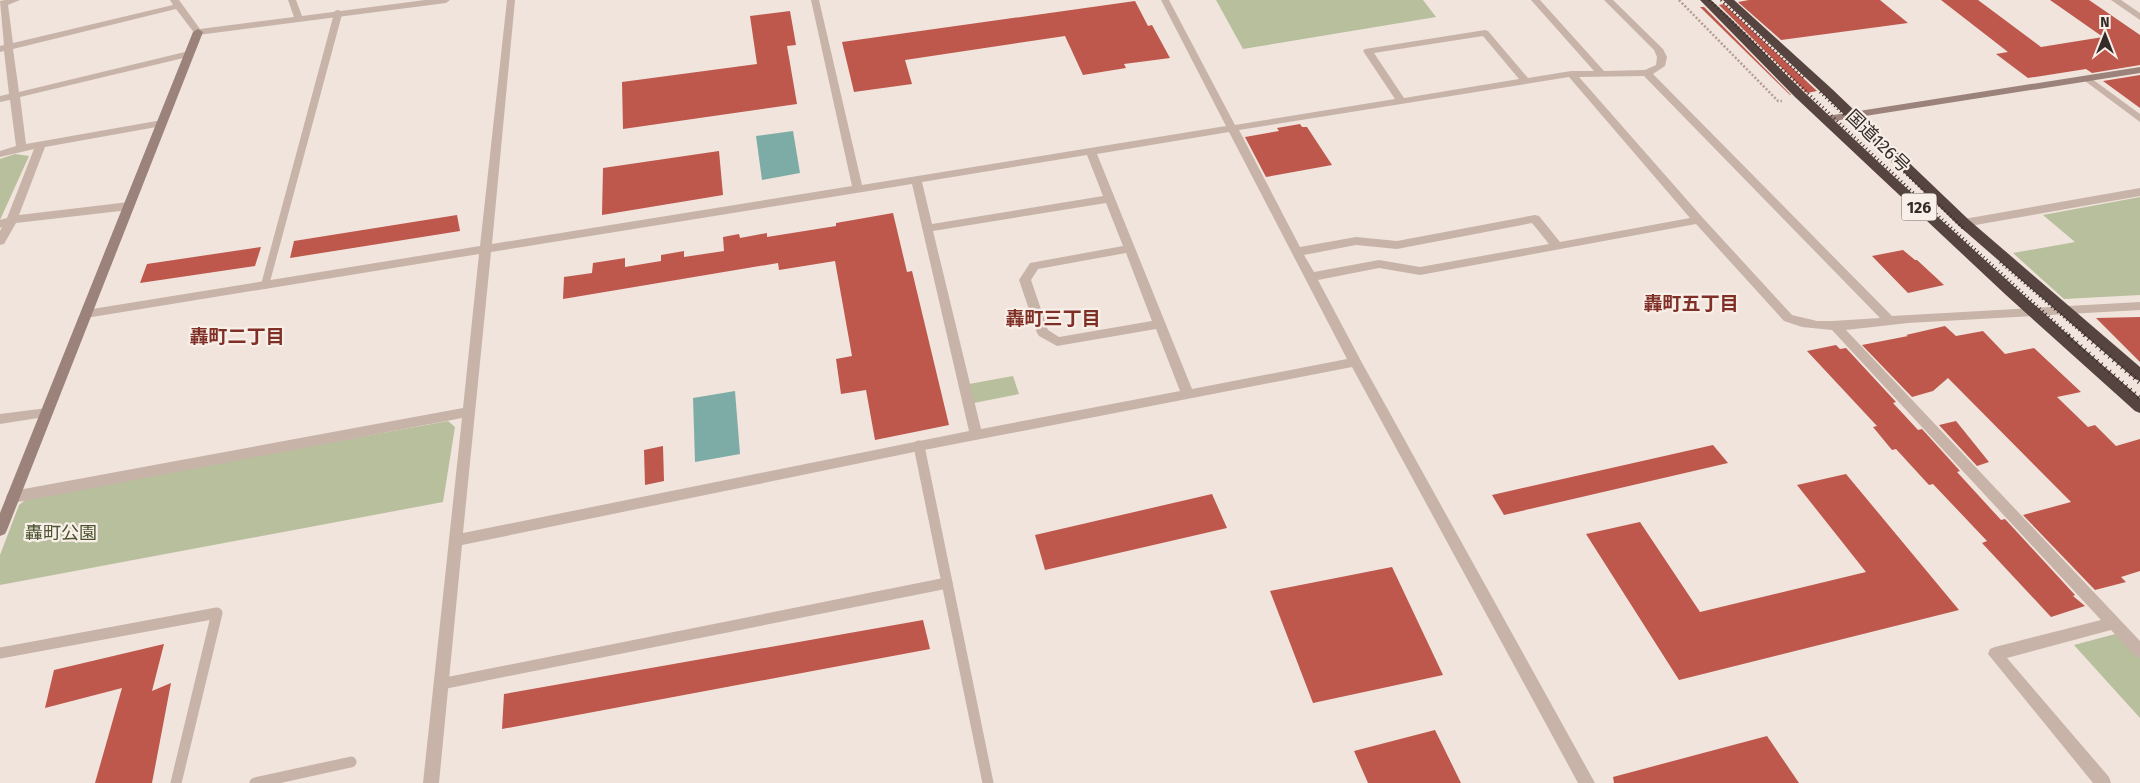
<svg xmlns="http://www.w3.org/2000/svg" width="2140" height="783" font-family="'Fira Sans','Noto Sans JP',sans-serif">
<rect width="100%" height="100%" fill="#f0e4dc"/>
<!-- green -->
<g fill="#b8bf9d">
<polygon points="1216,0 1423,0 1436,17 1243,49"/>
<polygon points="15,154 29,156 0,220 0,159"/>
<polygon points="2140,197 2140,295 2064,299 2013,253 2075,242 2043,215"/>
<polygon points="1013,376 1019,394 974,403 969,384"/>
<polygon points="448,421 455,427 443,502 0,585 0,555 19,505 28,498"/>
<polygon points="2119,633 2140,656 2140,718 2074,645"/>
</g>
<!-- water -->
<g fill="#7daca7">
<polygon points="793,131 800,173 762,180 756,136"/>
<polygon points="735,391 740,454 695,462 693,398"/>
</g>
<!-- building -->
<g fill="#be574c">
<polygon points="1749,0 1880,0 1908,23 1781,40 1738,2"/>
<polygon points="1941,0 1978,0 2041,47 2103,37 2050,0 2089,0 2140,35 2140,65 2092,73 2086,69 2028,78 1996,54 2008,52"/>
<polygon points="1135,1 1148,26 1152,25 1170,58 1124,64 1126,68 1083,75 1065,36 905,60 912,84 854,92 842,42"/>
<polygon points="1724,4 1817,91 1807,93 1719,5"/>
<polygon points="1700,7 1704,7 1791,95 1790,95"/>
<polygon points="790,11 796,45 787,46 797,104 623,129 622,82 757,64 750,16"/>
<polygon points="2140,75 2140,108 2103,81"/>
<polygon points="1300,124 1302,127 1307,127 1332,165 1266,177 1245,137 1279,131 1277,128"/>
<polygon points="719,151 723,195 602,215 603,168"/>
<polygon points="893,213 907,272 912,271 949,425 875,440 866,390 841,394 836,359 852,356 835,261 779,270 778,263 563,299 564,277 592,273 593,263 625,258 625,267 661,261 661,255 684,251 684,257 724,251 723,237 739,234 740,238 767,233 767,237 836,226 836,223"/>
<polygon points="457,215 460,231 290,258 294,241"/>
<polygon points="261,247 255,266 140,283 147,264"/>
<polygon points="1903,250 1915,260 1917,260 1944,285 1908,293 1872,256"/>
<polygon points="2140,317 2140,362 2096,318"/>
<polygon points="1945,326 1956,336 1983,331 2005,354 2034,348 2081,392 2057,397 2088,427 2095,425 2116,446 2140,439 2140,571 2121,577 2126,582 2095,590 2023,515 2071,502 1948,378 1933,391 1912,397 1862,345 1908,336 1906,335"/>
<polygon points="1836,345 1840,349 1846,348 1896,402 1893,403 1918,430 1922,429 1960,471 1957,472 2001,520 2005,519 2075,595 2073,596 2085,606 2051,617 1982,543 1987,541 1933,484 1929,485 1896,449 1892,450 1873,427 1877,426 1807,351"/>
<polygon points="1956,421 1989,462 1977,466 1939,425"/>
<polygon points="1713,445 1728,463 1504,515 1492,495"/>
<polygon points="663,446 664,481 645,485 644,450"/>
<polygon points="1846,474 1959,610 1679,680 1586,534 1640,522 1700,612 1866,572 1797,485"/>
<polygon points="1212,494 1227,528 1045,570 1035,535"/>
<polygon points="1392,567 1443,675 1313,703 1270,591"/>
<polygon points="923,620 930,649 502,729 504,694"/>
<polygon points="164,644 152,691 171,683 152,783 95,783 122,688 45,708 54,670"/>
<polygon points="1435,730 1461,783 1368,783 1354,751"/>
<polygon points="1767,736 1799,783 1614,783 1613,777"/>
</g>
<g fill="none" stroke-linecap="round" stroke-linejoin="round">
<!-- path -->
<polyline stroke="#b49c93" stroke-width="2.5" stroke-dasharray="2 2" stroke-linecap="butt" points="1679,0 1778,101 1782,101"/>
<!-- lane-far1 -->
<polyline stroke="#c8b3a9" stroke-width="8" points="265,285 338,14"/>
<!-- lane -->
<g stroke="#c8b3a9" stroke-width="11">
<polyline points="919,446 988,783"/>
<polyline points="0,653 217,613 176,783"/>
<polyline points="441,684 947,583"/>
<polyline points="255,783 351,762"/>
</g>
<!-- street -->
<g fill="#c8b3a9" fill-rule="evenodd">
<polygon points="5,0 20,0 8,5 13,43 173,5 170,0 179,0 200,29 294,17 288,0 296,0 302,16 425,0 450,0 446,3 198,35 195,34 176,9 13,49 19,92 189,51 194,54 192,56 20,97 26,144 162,120 167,123 162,126 45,147 19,215 129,202 134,206 129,210 16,223 4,244 0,245 0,231 2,227 0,228 0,220 7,218 34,149 0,157 0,151 16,146 10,100 0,102 0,96 9,94 4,51 0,52 0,46 4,45 0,1"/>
<path d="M 507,0 L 515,0 L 492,244 L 852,186 L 811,0 L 819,0 L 862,185 L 1226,126 L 1161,0 L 1169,0 L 1235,125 L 1395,99 L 1363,51 L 1365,49 L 1485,30 L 1488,31 L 1528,78 L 1571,71 L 1594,71 L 1531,0 L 1540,0 L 1604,71 L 1645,70 L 1656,65 L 1657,57 L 1654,50 L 1604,0 L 1613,0 L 1663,49 L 1667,57 L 1665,66 L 1653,74 L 1892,316 L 2140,302 L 2140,310 L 1908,323 L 1846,330 L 2140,641 L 2140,658 L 2135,656 L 2111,630 L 2007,658 L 2109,777 L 2111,783 L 2093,783 L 1988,654 L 1990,649 L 1995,647 L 2101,620 L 1832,330 L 1802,327 L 1784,321 L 1696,224 L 1420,275 L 1379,268 L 1318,280 L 1361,361 L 1595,783 L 1578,783 L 1352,367 L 919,451 L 462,545 L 439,783 L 423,783 L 462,418 L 13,503 L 8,501 L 6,497 L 8,493 L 13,491 L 463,408 L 479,254 L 86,318 L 80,314 L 86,310 L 480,246 ZM 1483,36 L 1519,79 L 1404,98 L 1374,53 ZM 1644,76 L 1880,318 L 1832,321 L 1817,321 L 1792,315 L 1702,217 L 1579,77 ZM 1569,77 L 1690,218 L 1560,242 L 1539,216 L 1535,215 L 1397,241 L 1356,237 L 1300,247 L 1239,130 ZM 1229,132 L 1347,359 L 1192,389 L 1097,154 ZM 1087,155 L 1103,196 L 932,224 L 922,182 ZM 912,184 L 969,431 L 463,533 L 491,252 ZM 1106,203 L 1123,246 L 1030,263 L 1019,280 L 1037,333 L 1039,336 L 1057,346 L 1156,329 L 1180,391 L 981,429 L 933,231 ZM 1532,223 L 1549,244 L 1420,267 L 1379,260 L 1314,272 L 1304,255 L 1356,245 L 1397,249 ZM 1126,253 L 1152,321 L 1059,337 L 1048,330 L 1031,280 L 1038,269 Z"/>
<polygon points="2111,0 2121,0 2140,13 2140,20"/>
<polygon points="2088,76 2140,114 2140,122 2085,81 2085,77"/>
<polygon points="2140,188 2140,196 1964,227 1959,223 1964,219"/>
<polygon points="47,408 51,410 53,413 51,416 0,424 0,414"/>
</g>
<!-- secondary -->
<g fill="#9b827a" fill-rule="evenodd">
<polygon points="198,29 203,32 7,530 5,534 0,536 0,513 193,32"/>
<polygon points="2140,67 2140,73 1827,122 1822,119 1827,116"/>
</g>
<!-- highway -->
<g fill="#564440" fill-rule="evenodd">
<path d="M 1700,0 L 1711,0 C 1744,30 1773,63 1805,93 C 1915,197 2026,299 2140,398 L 2140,413 L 2135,411 L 2006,295 L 1879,176 L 1795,97 Z"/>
<polygon points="1723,0 1734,0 1832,89 1969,220 2140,367 2140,381 2135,379 1959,226 1824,95"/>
</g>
<!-- rail-far1 -->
<g stroke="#352b28" stroke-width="3" stroke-dasharray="1 3" stroke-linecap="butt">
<polyline points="1709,0 1922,201 2070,336"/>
<polyline points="1721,0 1805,79"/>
<polyline points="1820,92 1965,230"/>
<polyline points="2000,262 2086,336"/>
</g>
<!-- rail -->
<g stroke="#352b28" stroke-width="4.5" stroke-dasharray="1 4.5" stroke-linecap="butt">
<polyline points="2068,335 2140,398"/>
<polyline points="2084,335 2140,383"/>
</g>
</g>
<g text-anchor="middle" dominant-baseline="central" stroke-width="4.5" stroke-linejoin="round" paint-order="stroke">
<!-- shield labels -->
<rect fill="#f8efe8" stroke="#706662" stroke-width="1" x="1901.5" y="193.5" width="35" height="27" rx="4"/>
<g font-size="16" font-weight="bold" fill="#352b28">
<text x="1919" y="207">126</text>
</g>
<!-- street labels -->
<g font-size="18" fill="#352b28" stroke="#f8efe8">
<text transform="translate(1878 141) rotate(44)">国道126号</text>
</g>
<!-- park labels -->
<g font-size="18" fill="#4a522e" stroke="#f8efe8">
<text x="61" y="533">轟町公園</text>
</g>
<!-- neighbourhood labels -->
<g font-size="19" font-weight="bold" fill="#7f2f26" stroke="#f8efe8">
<text x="1691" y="303">轟町五丁目</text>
<text x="1053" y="318">轟町三丁目</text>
<text x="237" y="336">轟町二丁目</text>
</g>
</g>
<!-- north arrow -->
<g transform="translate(2105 35)" stroke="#f8efe8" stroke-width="4" paint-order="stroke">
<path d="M0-4L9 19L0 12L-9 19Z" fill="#352b28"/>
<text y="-8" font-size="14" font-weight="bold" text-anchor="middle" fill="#352b28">N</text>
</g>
</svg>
